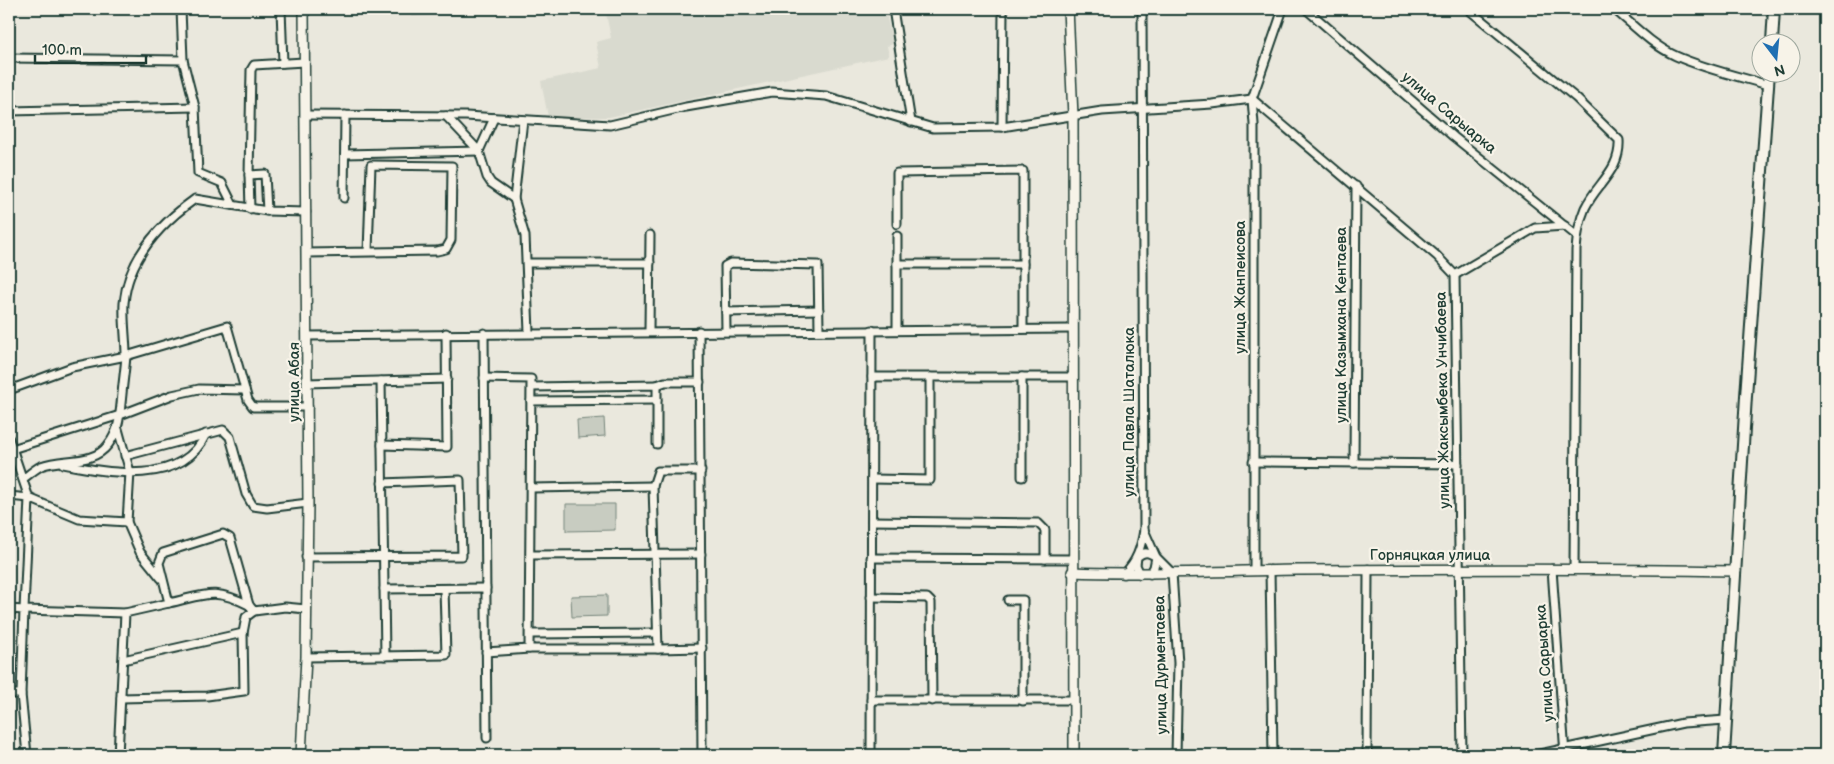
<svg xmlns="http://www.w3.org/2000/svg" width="1834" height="764" font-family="'Balsamiq Sans',sans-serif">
<rect width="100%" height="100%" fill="#eae8dd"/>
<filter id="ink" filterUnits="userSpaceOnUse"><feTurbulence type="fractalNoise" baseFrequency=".02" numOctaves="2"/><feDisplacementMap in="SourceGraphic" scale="10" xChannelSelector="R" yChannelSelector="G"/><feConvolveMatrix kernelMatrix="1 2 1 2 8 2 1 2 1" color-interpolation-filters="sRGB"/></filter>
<g filter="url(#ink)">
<!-- built -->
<polygon fill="#d9dacf" points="605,9 885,9 893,44 887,46 889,56 609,117 548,117 541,81 601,68 596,42 611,38"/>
<!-- green -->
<g fill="#c8ccc1" stroke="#74847a">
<polygon points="411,9 460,9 460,14 411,15"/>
<polygon points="604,418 605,436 578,438 577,420"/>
<polygon points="566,504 615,504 615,530 566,531"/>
<polygon points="607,595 607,616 572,617 571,596"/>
</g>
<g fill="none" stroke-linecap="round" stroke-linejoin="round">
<!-- minor casing -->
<g stroke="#1f3d34" stroke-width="11">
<g id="minor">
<polyline points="181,9 183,60"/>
<polyline points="281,9 283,63"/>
<polyline points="893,9 911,122"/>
<polyline points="1306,9 1454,137 1577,236"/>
<path d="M 1468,9 L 1576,98 L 1619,140 C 1621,170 1597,183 1585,208 C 1579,222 1577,235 1576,250 L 1574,569"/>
<path d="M 1614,9 C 1633,25 1652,45 1676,56 C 1705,69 1737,76 1768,85"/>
<polyline points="9,58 183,60 195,107 198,173 222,183 233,205"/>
<polyline points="9,111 195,107"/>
<polyline points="305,115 466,116 610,125 686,107 772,92 826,96 933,128 1002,127 1102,111 1212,104 1252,99 1437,256 1455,275 1462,755"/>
<polyline points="446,116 479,151 487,177 491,183 514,199"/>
<polyline points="523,120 514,199 525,236 529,332"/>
<polyline points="1002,127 1003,9"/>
<polyline points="479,151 494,118"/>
<polyline points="345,154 479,151"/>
<polyline points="249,175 250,209"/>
<polyline points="344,198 345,115"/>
<polyline points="267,211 265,174 249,175 251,70 254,65 304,62"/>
<polyline points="897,224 897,173 1023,171 1023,329"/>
<polyline points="897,236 897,330"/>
<polyline points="306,253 437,251 446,249 451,240 452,166 371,165 368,252"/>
<polyline points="528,263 650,263"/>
<polyline points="897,264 1023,264"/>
<polyline points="1455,275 1535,228 1565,226"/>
<polyline points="726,312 819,310"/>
<polyline points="649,331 650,235"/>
<polyline points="699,331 702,755"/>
<polyline points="726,331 725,266 731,263 818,265 819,330"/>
<polyline points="484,333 487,738"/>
<polyline points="307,336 1072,329"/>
<polyline points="872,377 1072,377"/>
<polyline points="484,378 531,379 529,649 658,649"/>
<polyline points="381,381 385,656"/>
<polyline points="307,383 447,379"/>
<polyline points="657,385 665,382 700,382"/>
<polyline points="532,387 657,385 657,444"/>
<polyline points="9,390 72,367 126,356 227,326 248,400 253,407 308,407"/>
<polyline points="531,401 657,400"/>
<polyline points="118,429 130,472 127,522 140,552 161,578"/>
<polyline points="9,439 29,498 79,519 127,522"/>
<polyline points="382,445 447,447 446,333"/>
<polyline points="12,449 120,415 172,395 199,389 245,390"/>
<polyline points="125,456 223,430 230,437 246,494 253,506 267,508 308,503"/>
<polyline points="1253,462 1458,464"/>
<polyline points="1354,463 1356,186"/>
<path d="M 63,464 C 109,473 182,487 206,434"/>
<polyline points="701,471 658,471 653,486 658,649 702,648"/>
<polyline points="1022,477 1022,377"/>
<path d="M 23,479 C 28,475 35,469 41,466 C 63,457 92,466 108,445 C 120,430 120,412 122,394 C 123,382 125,369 126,356 C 126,339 123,321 124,303 C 128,258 160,224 195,199 L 267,211 L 306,212"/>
<polyline points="872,479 930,480 930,377"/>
<polyline points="531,488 653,486"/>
<polyline points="9,496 29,498 24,610 125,613"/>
<polyline points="872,521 1038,523 1045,530 1045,559"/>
<polyline points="1144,530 1156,557 1172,573 1178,663 1176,755"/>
<polyline points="531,555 701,554"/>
<polyline points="306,557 462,556 460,480 382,483"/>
<polyline points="871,558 1073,559"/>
<polyline points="1552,569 1565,755"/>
<polyline points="1254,570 1254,124 1252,99 1283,9"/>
<polyline points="1270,570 1273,755"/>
<path d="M 1124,574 C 1137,561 1141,548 1144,530 L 1142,9"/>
<path d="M 1140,574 L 1136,565 L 1137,557 C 1145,551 1148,552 1156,557 L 1154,567 L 1150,574"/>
<polyline points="384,589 486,588"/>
<polyline points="871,597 927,598 931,602 932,701"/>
<polyline points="1008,600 1023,600 1023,701"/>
<path d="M 169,603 C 205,595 213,587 249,605"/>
<polyline points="9,609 24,610 21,694 9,694"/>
<polyline points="530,634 657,633"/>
<polyline points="486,652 529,649"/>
<polyline points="306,657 446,655 444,589"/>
<polyline points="123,660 243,633"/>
<polyline points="21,694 27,755"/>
<polyline points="121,698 207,696 244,691 243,633 246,617 254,611"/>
<polyline points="871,700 1074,700"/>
<polyline points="118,755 125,613 169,603 159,563 163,553 223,534 230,538 249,605 254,611 285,607 306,609"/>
<polyline points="871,755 872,330"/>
<polyline points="1367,755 1368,569"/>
<polyline points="1535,755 1683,723 1726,720"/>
</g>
</g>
<!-- tertiary casing -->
<g stroke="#1f3d34" stroke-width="12">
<g id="tertiary">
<polyline points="1068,9 1073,116 1074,755"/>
<path d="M 1072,572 C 1147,575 1223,571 1298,570 C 1444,569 1590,568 1736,571"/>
<polyline points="9,755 24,755"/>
<polyline points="301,755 306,657 308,503 304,9"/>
</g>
</g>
<!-- secondary casing -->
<g stroke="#1f3d34" stroke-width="14">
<g id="secondary">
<polyline points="1772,42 1774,9"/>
<polyline points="1724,755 1746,396 1769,72"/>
</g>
</g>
<!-- minor -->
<use href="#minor" stroke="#f7f3e8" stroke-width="7"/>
<!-- tertiary -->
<use href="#tertiary" stroke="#f7f3e8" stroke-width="9"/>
<!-- secondary -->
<use href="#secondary" stroke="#f7f3e8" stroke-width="10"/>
</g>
</g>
<g text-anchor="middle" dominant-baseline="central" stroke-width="4.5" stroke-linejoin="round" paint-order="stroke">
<!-- street labels -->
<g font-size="15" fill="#1f3d34" stroke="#f7f3e8">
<text transform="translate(1449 113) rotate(40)">улица Сарыарка</text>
<text transform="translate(1240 287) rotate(-90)">улица Жанпеисова</text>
<text transform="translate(1341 325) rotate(-90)">улица Казымхана Кентаева</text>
<text transform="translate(294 382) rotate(-90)">улица Абая</text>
<text transform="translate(1443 400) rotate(-91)">улица Жаксымбека Унчибаева</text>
<text transform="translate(1129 412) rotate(-90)">улица Павла Шаталюка</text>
<text x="1430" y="555">Горняцкая улица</text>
<text transform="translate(1545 663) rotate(-94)">улица Сарыарка</text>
<text transform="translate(1161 665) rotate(-91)">улица Дурментаева</text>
</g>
</g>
<!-- margin -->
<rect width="1834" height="764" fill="none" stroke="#f7f3e8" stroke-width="30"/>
<rect x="15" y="15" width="1804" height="734" fill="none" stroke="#1f3d34" stroke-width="2" filter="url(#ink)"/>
<!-- north arrow -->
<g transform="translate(1776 58) rotate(164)"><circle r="24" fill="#f7f3e8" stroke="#a1aaa0"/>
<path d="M0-4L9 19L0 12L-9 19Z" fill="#1f6fb2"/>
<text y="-8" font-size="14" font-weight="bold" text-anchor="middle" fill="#1f3d34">N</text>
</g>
<!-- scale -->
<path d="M35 55v8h111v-8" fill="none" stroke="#1f3d34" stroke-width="2.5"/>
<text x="42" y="55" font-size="15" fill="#1f3d34" stroke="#f7f3e8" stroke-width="4" paint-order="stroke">100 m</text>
</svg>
